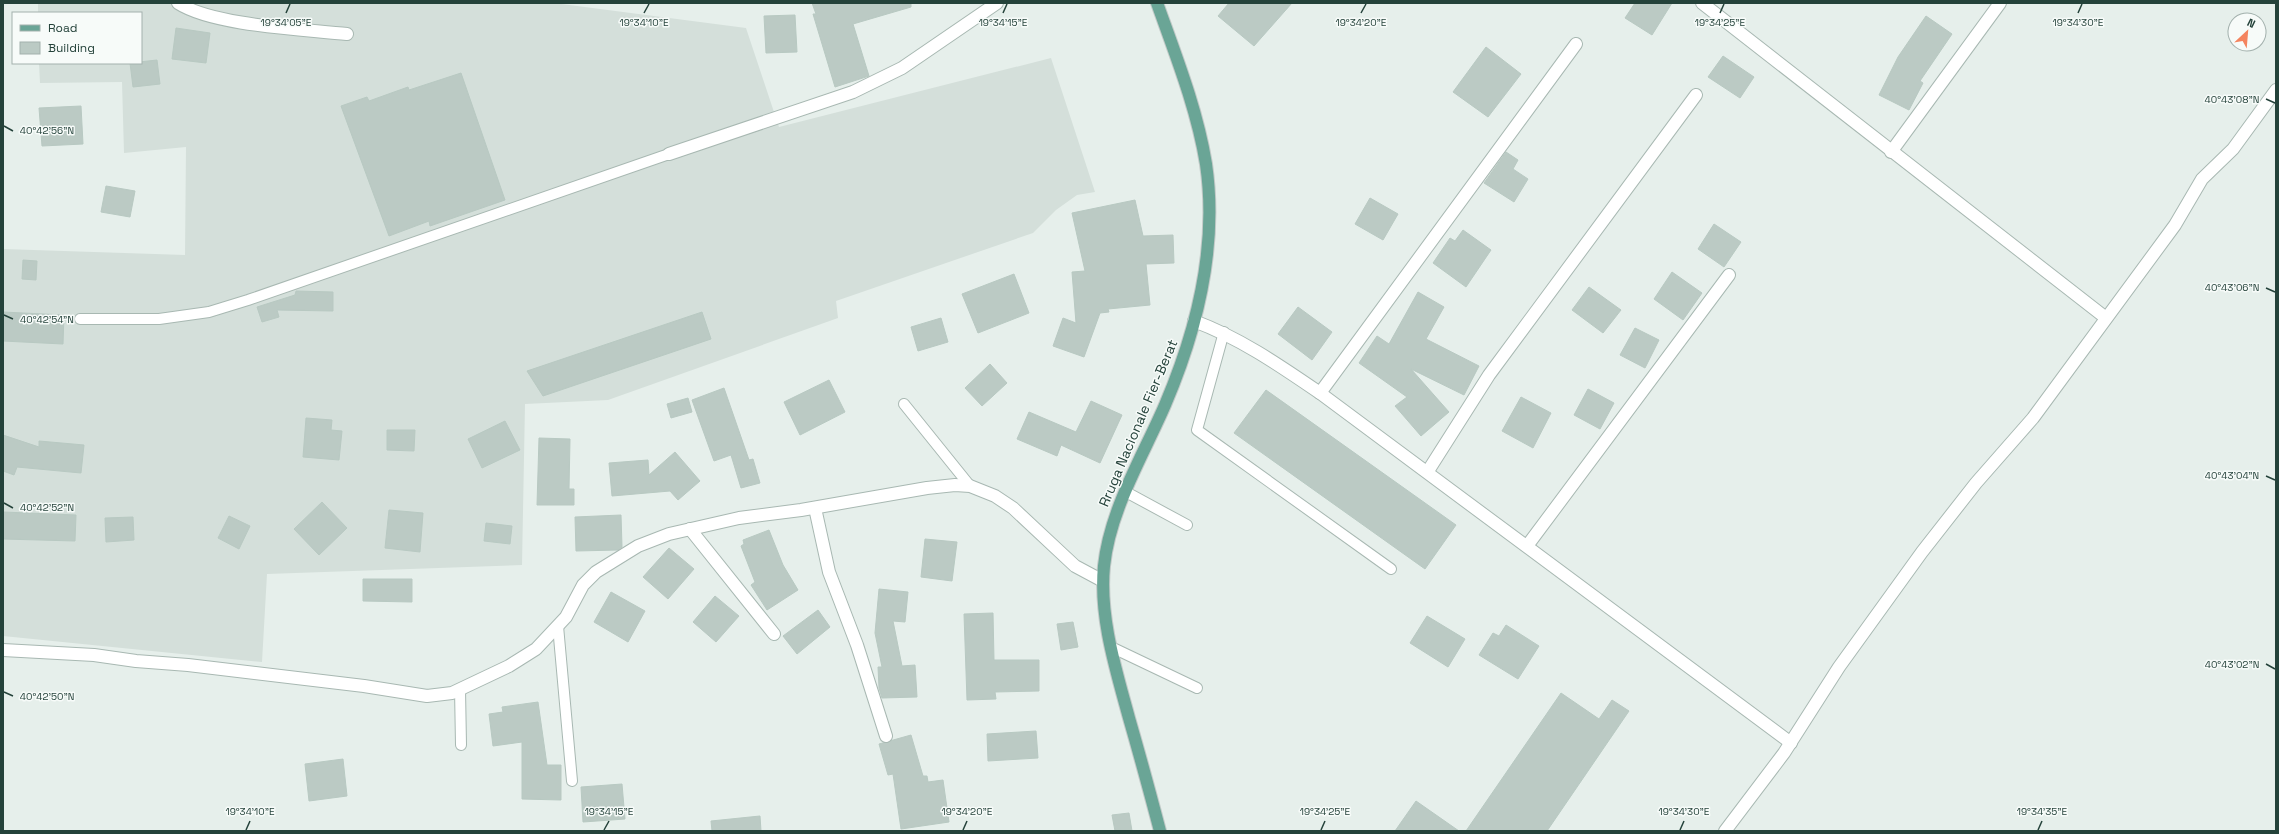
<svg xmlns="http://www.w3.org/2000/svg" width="2279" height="834" font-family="'Space Grotesk',sans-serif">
<rect width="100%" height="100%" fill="#e6efeb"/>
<!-- built -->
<polygon fill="#d4dfda" points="38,3 554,3 746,28 779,127 1051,58 1095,192 1077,195 1056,210 1033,233 836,301 838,318 608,400 525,404 522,565 267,574 262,662 3,636 3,249 185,255 186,147 124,153 122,82 40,83 39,63 141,63 141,13 38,13"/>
<!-- building -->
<g fill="#bbcac4" stroke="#b8c9c2">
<polygon points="812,3 911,3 911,7 853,24 869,76 835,87 813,14 816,14"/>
<polygon points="1229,3 1292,3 1254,46 1218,16"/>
<polygon points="1635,3 1672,3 1652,35 1625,18"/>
<polygon points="795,15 797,52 766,53 764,16"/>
<polygon points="1926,16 1952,34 1920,81 1923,83 1909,110 1879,95 1898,57"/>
<polygon points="176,28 210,33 206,63 172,59"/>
<polygon points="1486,47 1521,74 1488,117 1453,92"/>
<polygon points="1723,56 1754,77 1740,98 1708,77"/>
<polygon points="157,60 160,84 133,87 130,63"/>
<polygon points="461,73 505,200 430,226 429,221 389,236 341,106 367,97 369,101 408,87 409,90"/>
<polygon points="81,106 83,144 42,146 39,108"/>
<polygon points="1506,152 1518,160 1513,169 1528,179 1514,202 1484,183"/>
<polygon points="106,186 135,191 130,217 101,212"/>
<polygon points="1370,198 1398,214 1383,240 1355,224"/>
<polygon points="1135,200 1143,236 1173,235 1174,263 1146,264 1150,305 1108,309 1109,312 1100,313 1084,357 1053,346 1063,318 1076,323 1072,272 1085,271 1072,213"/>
<polygon points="1714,224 1741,242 1724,267 1698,249"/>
<polygon points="1463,230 1491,250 1466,287 1433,263 1450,238 1455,241"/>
<polygon points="23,260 37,261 36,280 22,279"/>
<polygon points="1672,272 1702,293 1683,320 1654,299"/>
<polygon points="1014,274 1029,313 978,333 962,294"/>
<polygon points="1589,287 1621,310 1603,333 1572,310"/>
<polygon points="296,291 333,292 333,311 277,310 279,317 262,322 257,307 295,295"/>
<polygon points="1418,292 1444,307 1426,339 1479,366 1464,395 1411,369 1449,412 1421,436 1395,406 1407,397 1359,363 1377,336 1389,344"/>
<polygon points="1298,307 1332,332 1312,360 1278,334"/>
<polygon points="3,312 64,315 63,344 3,341"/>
<polygon points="702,312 711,339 543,396 527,371"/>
<polygon points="941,318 948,342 918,351 911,327"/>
<polygon points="1635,328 1659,340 1645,368 1620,355"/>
<polygon points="990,364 1007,383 982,406 965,388"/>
<polygon points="829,380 845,412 800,435 784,402"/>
<polygon points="724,388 749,460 753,459 760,483 741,488 731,455 714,461 692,400"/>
<polygon points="1588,389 1614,403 1600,429 1574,415"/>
<polygon points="1266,390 1456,525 1425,569 1234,433"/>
<polygon points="1521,397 1551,413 1533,448 1502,431"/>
<polygon points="688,398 692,412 671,418 667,404"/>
<polygon points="1091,401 1122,415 1100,463 1061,445 1057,456 1017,439 1029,412 1076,432"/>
<polygon points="306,418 332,420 331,430 342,431 339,460 303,457"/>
<polygon points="505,421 520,450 482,468 468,439"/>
<polygon points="387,430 415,430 414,451 387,450"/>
<polygon points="3,435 39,447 39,441 84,445 81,473 17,467 14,475 3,471"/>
<polygon points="539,438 570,439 569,489 574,489 574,505 537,505"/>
<polygon points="675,452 700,481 678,500 670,491 612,496 609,463 648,460 649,475"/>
<polygon points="322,502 347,528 319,555 294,529"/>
<polygon points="389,510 423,513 420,552 385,548"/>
<polygon points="3,512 76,515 75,541 3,539"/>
<polygon points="621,515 622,547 618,550 576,551 575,517"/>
<polygon points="229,516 250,526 239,549 218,538"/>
<polygon points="133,517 134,540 106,542 105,518"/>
<polygon points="486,523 512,526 510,544 484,541"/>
<polygon points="769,530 783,565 798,590 767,610 751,585 755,582 741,546 744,544 743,540"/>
<polygon points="925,539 957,542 952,581 921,577"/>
<polygon points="669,548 694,569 668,599 643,577"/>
<polygon points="363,579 412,579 412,602 363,601"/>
<polygon points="879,589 908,592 905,622 893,621 902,666 915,665 917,697 882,698 879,688 878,667 882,667 875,633"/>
<polygon points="611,592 645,611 628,642 594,622"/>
<polygon points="715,596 739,616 716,642 693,622"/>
<polygon points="818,610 830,627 797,654 783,636"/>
<polygon points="993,613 994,660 1039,660 1039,691 995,692 996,699 967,700 964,614"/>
<polygon points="1427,616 1465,639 1448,667 1410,643"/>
<polygon points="1073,622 1078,647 1061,650 1057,624"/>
<polygon points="1506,625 1539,646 1518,679 1479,655 1493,633 1499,636"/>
<polygon points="1561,693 1599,719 1612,700 1629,711 1547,831 1466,831"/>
<polygon points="538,702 547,765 561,765 561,800 522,799 522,742 493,746 489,714 503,712 502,707"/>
<polygon points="1036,731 1038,758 988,761 987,734"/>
<polygon points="911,735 923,776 927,776 928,782 943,780 949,822 901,829 893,774 888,775 879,744"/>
<polygon points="343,759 347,796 309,801 305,764"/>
<polygon points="622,784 625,819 583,822 581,787"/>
<polygon points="1416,801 1459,831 1395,831"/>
<polygon points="1129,813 1132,831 1115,831 1112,815"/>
<polygon points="760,816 761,831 712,831 711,821"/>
</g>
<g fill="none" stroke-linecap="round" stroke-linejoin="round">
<!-- service casing -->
<g stroke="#a8b8b2" stroke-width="12">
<g id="service">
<polyline points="80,319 159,319 209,312 248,300 669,154"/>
<polyline points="1224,332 1197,430 1391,569"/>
<polyline points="904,404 970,486"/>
<polyline points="1126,492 1187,525"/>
<polyline points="558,626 572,781"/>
<polyline points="1111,647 1197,688"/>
<polyline points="460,689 461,745"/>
</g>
</g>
<!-- minor casing -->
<g stroke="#a8b8b2" stroke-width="14">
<g id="minor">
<path d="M 178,3 C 214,26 303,29 347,34"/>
<polyline points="1702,3 2106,318"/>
<polyline points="1891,152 2000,3"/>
<polyline points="669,154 853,92 902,68 997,3"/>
<path d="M 1194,321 C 1240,338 1279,365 1320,393 L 1791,743"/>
<polyline points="1320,393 1576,44"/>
<polyline points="1428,471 1489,375 1696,95"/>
<polyline points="815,508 829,572 857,645 886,736"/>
<polyline points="690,529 774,634"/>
<polyline points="1527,546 1729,275"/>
<polyline points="3,650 94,655 136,661 188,665 364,686 427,696 452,693 509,666 536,649 566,617 583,585 596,572 638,546 669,534 739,518 801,510 927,488 955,485 970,486 995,496 1013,508 1075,566 1103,581"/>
<polyline points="1725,831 1784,753 1839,667 1922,552 1976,483 2033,418 2175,225 2202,179 2233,149 2276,90"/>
</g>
</g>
<!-- primary casing -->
<g stroke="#c2cac8" stroke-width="14">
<path id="primary" d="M 1157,3 C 1176,56 1197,109 1206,164 C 1218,246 1197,330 1165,405 C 1143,456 1110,509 1104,566 C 1099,617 1116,670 1129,718 C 1140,756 1150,793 1160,831"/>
</g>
<!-- service -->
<use href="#service" stroke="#fff" stroke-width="10"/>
<!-- minor -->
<use href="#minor" stroke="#fff" stroke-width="12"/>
<!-- primary -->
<use href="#primary" stroke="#6aa596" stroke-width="12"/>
</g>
<!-- ticks -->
<path fill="none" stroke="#24423a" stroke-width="1.5" d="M 286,13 L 290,4M 644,13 L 649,4M 1003,13 L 1007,4M 1361,13 L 1366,4M 1720,13 L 1724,4M 2078,13 L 2082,4M 2266,99 L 2275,103M 4,126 L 13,131M 2266,288 L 2275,292M 4,315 L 13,319M 2266,476 L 2275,480M 4,503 L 13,508M 2266,664 L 2275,669M 4,692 L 13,696M 246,830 L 250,821M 604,830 L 609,821M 963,830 L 967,821M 1321,830 L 1325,821M 1680,830 L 1684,821M 2038,830 L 2042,821"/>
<g text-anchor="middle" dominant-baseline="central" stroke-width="3" stroke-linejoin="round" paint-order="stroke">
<!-- street labels -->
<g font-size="14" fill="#24423a" stroke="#f7fbf9">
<text transform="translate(1138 423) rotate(-67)">Rruga Nacionale Fier-Berat</text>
</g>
</g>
<g font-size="10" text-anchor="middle" fill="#24423a" stroke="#f7fbf9" stroke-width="3" stroke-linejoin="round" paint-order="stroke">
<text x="286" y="26">19°34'05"E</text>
<text x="644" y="26">19°34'10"E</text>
<text x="1003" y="26">19°34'15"E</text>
<text x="1361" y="26">19°34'20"E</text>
<text x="1720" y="26">19°34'25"E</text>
<text x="2078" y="26">19°34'30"E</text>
<text x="2232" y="103">40°43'08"N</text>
<text x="47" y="134">40°42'56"N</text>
<text x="2232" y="291">40°43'06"N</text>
<text x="47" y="323">40°42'54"N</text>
<text x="2232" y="479">40°43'04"N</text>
<text x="47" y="511">40°42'52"N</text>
<text x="2232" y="668">40°43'02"N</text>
<text x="47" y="700">40°42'50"N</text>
<text x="250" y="815">19°34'10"E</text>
<text x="609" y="815">19°34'15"E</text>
<text x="967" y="815">19°34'20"E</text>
<text x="1325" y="815">19°34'25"E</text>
<text x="1684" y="815">19°34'30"E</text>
<text x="2042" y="815">19°34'35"E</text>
</g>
<!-- border -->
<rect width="2279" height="834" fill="none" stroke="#24423a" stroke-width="8"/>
<!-- legend -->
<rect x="12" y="12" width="130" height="52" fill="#f7fbf9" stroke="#a3b1ad"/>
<rect x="20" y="25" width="20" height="6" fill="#6aa596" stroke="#a3b1ad"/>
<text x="48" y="32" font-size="12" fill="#24423a">Road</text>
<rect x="20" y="42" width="20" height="12" fill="#bbcac4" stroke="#a3b1ad"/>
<text x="48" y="52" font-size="12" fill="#24423a">Building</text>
<!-- north arrow -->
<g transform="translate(2247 32) rotate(26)"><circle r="19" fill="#f7fbf9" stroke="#a3b1ad"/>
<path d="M0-3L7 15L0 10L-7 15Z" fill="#f4845f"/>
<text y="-6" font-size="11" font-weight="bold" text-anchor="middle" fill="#24423a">N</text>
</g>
</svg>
